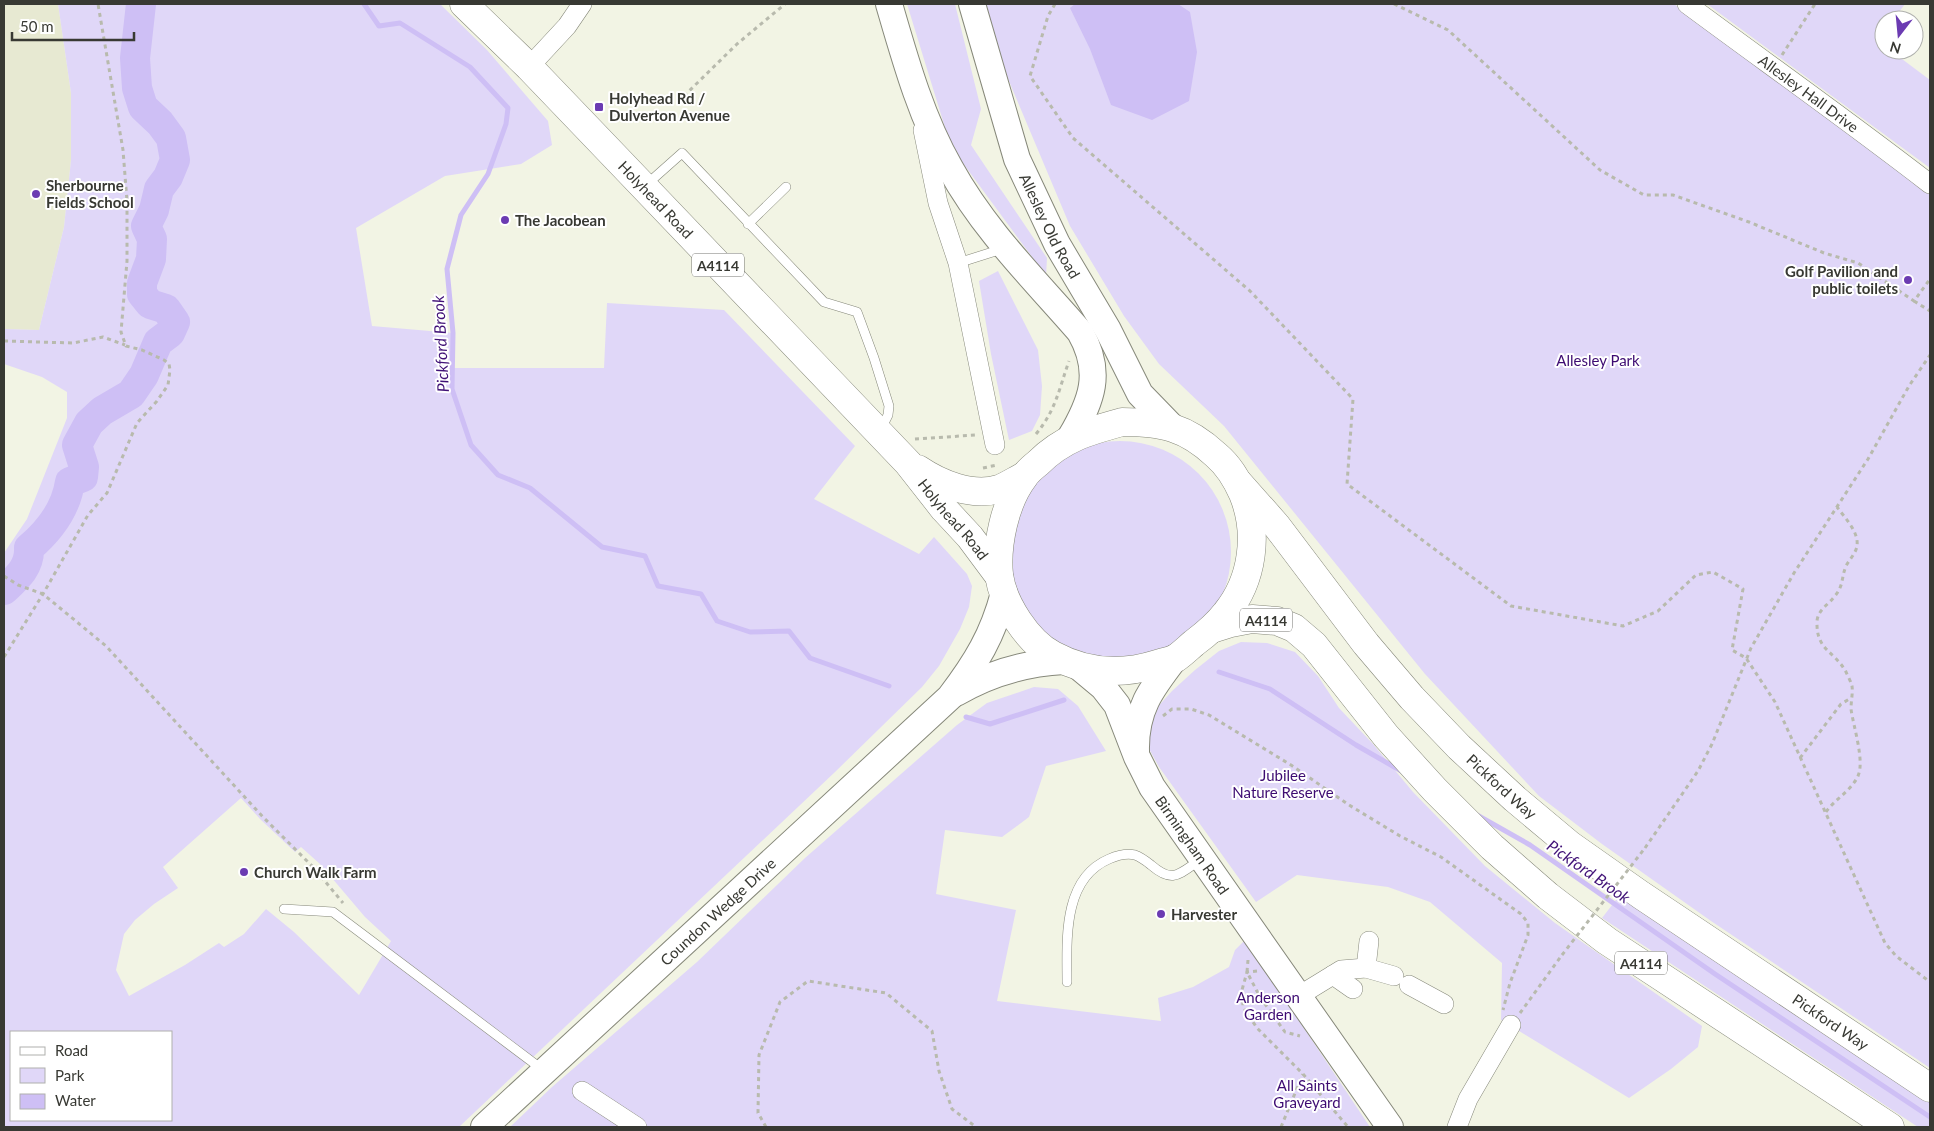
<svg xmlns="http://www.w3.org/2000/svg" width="1934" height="1131" font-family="Lato,sans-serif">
<rect width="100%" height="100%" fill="#f2f4e4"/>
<!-- built -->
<polygon fill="#e7e9d2" points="4,4 58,4 71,93 71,160 64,227 39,330 4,329"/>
<!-- green -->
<g fill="#e0d7f8" fill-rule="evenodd">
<path d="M 58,4 L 440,4 L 487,50 L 548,121 L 552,145 L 521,164 L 445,176 L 356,228 L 372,326 L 453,333 L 453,368 L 604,368 L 607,303 L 724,310 L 855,446 L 814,499 L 919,554 L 934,537 L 967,574 L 972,586 L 969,607 L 960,629 L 939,666 L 922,687 L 835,772 L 459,1127 L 4,1127 L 4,553 L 27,519 L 67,418 L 67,392 L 42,377 L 4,364 L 4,329 L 39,330 L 64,227 L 71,160 L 71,93 ZM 241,798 L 260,819 L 295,852 L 301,847 L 320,864 L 365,917 L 391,941 L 359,995 L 294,932 L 266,909 L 244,934 L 224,947 L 219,943 L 185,965 L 129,996 L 116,970 L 124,934 L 135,920 L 154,904 L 178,888 L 163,867 ZM 11,1032 L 171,1032 L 171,1120 L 11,1120 Z"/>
<polygon points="907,4 955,4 981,109 971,145 1047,258 1046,276 951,147"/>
<polygon points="986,4 1674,4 1740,54 1842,127 1930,195 1930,1068 1711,921 1602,844 1539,796 1425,674 1224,426 1159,364 1124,316 1070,226 1006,74"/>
<polygon points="1707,4 1905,4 1893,20 1884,20 1884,32 1877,41 1884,46 1884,50 1890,50 1930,80 1930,168"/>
<polygon points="998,271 1038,350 1042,386 1040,415 1032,431 1009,440 991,354 979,281"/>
<circle cx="1120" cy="552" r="111"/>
<polygon points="1241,642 1267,643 1295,652 1318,676 1339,708 1373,744 1413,792 1485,866 1555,923 1702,1026 1698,1047 1671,1069 1629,1098 1501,1020 1502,963 1430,902 1388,887 1297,875 1256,902 1159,767 1148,747 1148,731 1154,711 1172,691 1195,670 1219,651"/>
<polygon points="1034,687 1058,689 1078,706 1106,751 1046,766 1029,817 1002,837 945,830 936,894 1016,910 997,1001 1161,1021 1158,998 1193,987 1229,967 1235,950 1245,940 1370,1127 510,1127 552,1087 697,962 805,858 957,725 987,703"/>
<polygon points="1619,896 1930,1101 1930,1127 1918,1127 1602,918"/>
</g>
<!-- water -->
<polygon fill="#cebff5" points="1075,4 1178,4 1190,12 1197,52 1189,101 1152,120 1111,105 1090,49 1070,8"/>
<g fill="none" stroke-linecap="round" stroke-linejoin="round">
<!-- stream -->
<g stroke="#cebff5" stroke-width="5">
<polyline points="364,4 379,26 400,23 470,67 508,108 506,124 488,174 461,215 447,269 453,333 452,389 471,445 498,475 530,488 602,547 645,556 658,586 701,594 717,621 750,632 789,631 810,658 889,686"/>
<polyline points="1219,672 1270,689 1356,745 1403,772"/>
<polyline points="966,717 990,724 1064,700"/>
<polyline points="1477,815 1530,845 1715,974 1930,1117"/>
</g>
<!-- river -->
<path stroke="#cebff5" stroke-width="30" d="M 4,590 C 17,578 30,567 29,548 C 49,531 66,509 70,482 L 83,477 L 84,467 L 77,445 L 89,423 L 102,411 L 131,394 L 144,375 L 158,342 L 170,333 L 175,322 L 166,309 L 150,304 L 142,294 L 142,283 L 151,259 L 152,239 L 146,226 L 154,210 L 159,189 L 168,177 L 175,160 L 171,138 L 160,123 L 143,107 L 137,88 L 135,58 L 141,4"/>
<!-- lane casing -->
<g stroke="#86887a" stroke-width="10">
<g id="lane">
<polyline points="646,185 682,153 824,302 857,312 874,358 889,406 888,415 881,429"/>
<polyline points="748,224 786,187"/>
<polyline points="958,263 1002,249"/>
<polyline points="284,909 333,912 543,1070"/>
<path d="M 1067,982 C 1067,941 1062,879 1109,859 C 1116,856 1126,853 1135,855 C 1141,857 1146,861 1151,865 C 1173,884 1179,874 1200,860"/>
</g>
</g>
<!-- street casing -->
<g stroke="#86887a" stroke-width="20">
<g id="street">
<path id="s1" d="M 1687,4 C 1768,64 1850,122 1930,184"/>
<polyline points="529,67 567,26 582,4"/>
<polyline points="923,130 938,203 958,263 995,445"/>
<polyline points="1366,968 1369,941"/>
<polyline points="1333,975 1353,989"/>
<polyline points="1409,985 1444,1004"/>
<polyline points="1297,997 1341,970 1366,968 1394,976"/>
<polyline points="582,1091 637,1127"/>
<polyline points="1457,1127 1468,1099 1511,1025"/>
</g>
</g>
<!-- secondary casing -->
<g stroke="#86887a" stroke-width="28">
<g id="secondary">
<path d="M 889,4 C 905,59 921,117 950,168 C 984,230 1034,279 1080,332 C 1103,372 1092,401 1070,438"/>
<path id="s2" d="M 972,4 L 1017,159 L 1057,244 L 1108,330 L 1140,394 L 1172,427"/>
<path id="s3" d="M 1079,667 L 1103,687 L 1117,705 L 1137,757 L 1152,787 L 1390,1127"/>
<path d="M 956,693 C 990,673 1026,663 1064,661"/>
<path d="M 1136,751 C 1135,710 1151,689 1175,658"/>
<path id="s4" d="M 484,1127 L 950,697 C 976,663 993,635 1004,593"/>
</g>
</g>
<!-- highway casing -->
<g stroke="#86887a" stroke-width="29">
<g id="highway">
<path id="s5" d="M 464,4 L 529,67 L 622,164 L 908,463 L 944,509 L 970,537 L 999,576"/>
<path d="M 1122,422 C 1162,422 1186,427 1216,455 C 1229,466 1236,478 1243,494 C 1259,533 1253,580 1226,613 C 1217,625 1206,634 1194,643 C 1188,648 1182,654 1176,658 C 1170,661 1163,662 1157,664 C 1122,675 1086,673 1053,655 C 1028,642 1003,604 999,575 C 996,544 1005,502 1024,477 C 1027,472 1033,467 1038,463 C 1063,438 1089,431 1122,422 Z"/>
<path d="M 918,469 C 940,484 972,497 999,489 C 1007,486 1016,480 1024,476"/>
<path id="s6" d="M 1237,481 L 1276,525 L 1366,644 L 1412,698 L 1459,747 L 1515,799 L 1570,845 L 1641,895 L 1930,1088"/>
<polyline points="1212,629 1231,623 1252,619 1277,621 1294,628 1314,645 1386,736 1435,790 1492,847 1548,896 1607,941 1890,1127"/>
</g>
</g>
<!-- path -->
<g stroke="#b8baad" stroke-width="3" stroke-dasharray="4 4" stroke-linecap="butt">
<polyline points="1055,4 1048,16 1030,76 1073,138 1250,291 1353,399 1347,484 1511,606 1623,626 1658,611 1696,575 1713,572 1743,589 1732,650 1746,658 1775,702 1885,943 1896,956 1930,982"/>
<polyline points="1394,4 1448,30 1600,170 1644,195 1673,195 1749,222 1824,253 1858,263 1914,301 1930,279"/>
<polyline points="1782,55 1815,4"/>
<polyline points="684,96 737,44 785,4"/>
<polyline points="1914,301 1930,311"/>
<polyline points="4,341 73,343 103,337 125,345"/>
<path d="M 1036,434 C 1056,410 1059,389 1069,361"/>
<polyline points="915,439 976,435"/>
<polyline points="983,468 997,465"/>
<polyline points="4,576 18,585 43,594 106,646 263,817 314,868 343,903"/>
<polyline points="4,657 43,594 88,515 107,493 137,423 157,401 168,385 170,370 169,364 164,360 142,350 126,346 121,332 127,261 127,201 123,150 98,4"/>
<polyline points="1163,716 1172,709 1191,709 1209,715 1291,765 1349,805 1400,836 1441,857 1521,914 1528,923 1528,935 1510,983 1503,1010"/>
<polyline points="1800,758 1841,704 1851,698"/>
<path d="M 1826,812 C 1835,799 1851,791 1858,776 C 1865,761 1853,725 1851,709 C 1851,701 1853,693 1852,686 C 1851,682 1848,676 1846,672 C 1834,650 1816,651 1817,621 C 1818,610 1828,605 1834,597 C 1844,586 1841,578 1846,566 C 1849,560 1856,553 1857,546 C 1859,532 1845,518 1837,507"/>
<polyline points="1645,848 1698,771 1712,744 1751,648 1794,573 1868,459 1909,386 1930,355"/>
<polyline points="1248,960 1247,972 1260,997 1285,1032 1300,1036"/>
<polyline points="1257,971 1247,972 1242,990 1243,1007 1257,1028 1303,1074 1348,1127"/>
<polyline points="1520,1013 1562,955"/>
<polyline points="766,1127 758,1113 759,1055 780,1002 808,981 886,993 932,1031 939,1071 952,1109 976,1127"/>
<polyline points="1281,1127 1303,1074"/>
</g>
<!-- lane -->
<use href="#lane" stroke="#fff" stroke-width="9"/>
<!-- street -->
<use href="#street" stroke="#fff" stroke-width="19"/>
<!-- secondary -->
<use href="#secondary" stroke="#fff" stroke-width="26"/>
<!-- highway -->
<use href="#highway" stroke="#fff" stroke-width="28"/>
<!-- path-bridge -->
<polyline stroke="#b8baad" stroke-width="3" stroke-dasharray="4 4" stroke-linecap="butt" points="1562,955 1645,848"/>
</g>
<!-- markers -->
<g fill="#6b3bb2" stroke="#fff" stroke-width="2">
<rect x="594" y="102" width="10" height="10" rx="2.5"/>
<circle cx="36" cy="194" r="5"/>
<circle cx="505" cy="220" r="5"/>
<circle cx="1908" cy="280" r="5"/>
<circle cx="244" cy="872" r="5"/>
<circle cx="1161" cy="914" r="5"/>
</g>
<g text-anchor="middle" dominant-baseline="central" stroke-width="4" stroke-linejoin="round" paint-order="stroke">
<!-- shield labels -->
<g fill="#fff" stroke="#747470" stroke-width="1">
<rect x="692" y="253.5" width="52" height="23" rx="4"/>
<rect x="1240" y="608.5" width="52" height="23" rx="4"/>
<rect x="1615" y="951.5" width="52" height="23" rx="4"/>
</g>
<g font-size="14" font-weight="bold" fill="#383933">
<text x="718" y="265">A4114</text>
<text x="1266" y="620">A4114</text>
<text x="1641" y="963">A4114</text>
</g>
<!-- street labels -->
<g font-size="15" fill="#383933" stroke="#fff">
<text stroke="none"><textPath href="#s1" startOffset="151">Allesley Hall Drive</textPath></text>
<text stroke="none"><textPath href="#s5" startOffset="274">Holyhead Road</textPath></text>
<text stroke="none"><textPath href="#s2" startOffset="236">Allesley Old Road</textPath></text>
<text stroke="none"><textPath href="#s5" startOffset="711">Holyhead Road</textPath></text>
<text stroke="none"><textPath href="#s6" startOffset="405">Pickford Way</textPath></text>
<text stroke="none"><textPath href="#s3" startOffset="214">Birmingham Road</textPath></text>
<text stroke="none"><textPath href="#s4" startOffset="318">Coundon Wedge Drive</textPath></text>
<text stroke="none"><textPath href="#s6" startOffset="810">Pickford Way</textPath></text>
</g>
<!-- poi labels -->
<g font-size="15" font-weight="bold" fill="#383933" stroke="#fff" text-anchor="start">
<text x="609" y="98">Holyhead Rd /<tspan x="609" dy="17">Dulverton Avenue</tspan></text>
<text x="46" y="185">Sherbourne<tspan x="46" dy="17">Fields School</tspan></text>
<text x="515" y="220">The Jacobean</text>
<text x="1898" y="271" text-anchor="end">Golf Pavilion and<tspan x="1898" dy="17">public toilets</tspan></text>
<text x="254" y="872">Church Walk Farm</text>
<text x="1171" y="914">Harvester</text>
</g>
<!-- park labels -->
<g font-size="15" fill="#3d0b72" stroke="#fff">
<text x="1598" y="360">Allesley Park</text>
<text x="1283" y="775">Jubilee<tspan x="1283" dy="17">Nature Reserve</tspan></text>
<text x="1268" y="997">Anderson<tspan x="1268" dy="17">Garden</tspan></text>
<text x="1307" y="1085">All Saints<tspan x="1307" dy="17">Graveyard</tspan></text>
</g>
<!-- water labels -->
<g font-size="16" font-style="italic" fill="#411277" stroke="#fff">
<text transform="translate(440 344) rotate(-93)">Pickford Brook</text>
<text transform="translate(1589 871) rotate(35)">Pickford Brook</text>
</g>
</g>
<!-- border -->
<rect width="1934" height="1131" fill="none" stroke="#383933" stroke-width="10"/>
<!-- legend -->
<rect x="10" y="1031" width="162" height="90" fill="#ffffff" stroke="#afb0ad"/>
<rect x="20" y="1047" width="25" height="8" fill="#ffffff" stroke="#afb0ad"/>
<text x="55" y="1056" font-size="15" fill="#383933">Road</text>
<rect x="20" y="1068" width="25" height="15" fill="#e0d7f8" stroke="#afb0ad"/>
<text x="55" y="1081" font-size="15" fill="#383933">Park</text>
<rect x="20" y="1094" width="25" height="15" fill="#cebff5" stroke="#afb0ad"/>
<text x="55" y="1106" font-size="15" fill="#383933">Water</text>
<!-- north arrow -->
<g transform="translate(1899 35) rotate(196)"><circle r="24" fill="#ffffff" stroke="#afb0ad"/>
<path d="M0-4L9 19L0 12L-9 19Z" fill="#6b3bb2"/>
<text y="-8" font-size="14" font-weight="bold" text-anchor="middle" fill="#383933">N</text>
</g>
<!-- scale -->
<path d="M12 32v8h122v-8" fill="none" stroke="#383933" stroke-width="2.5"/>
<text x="20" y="32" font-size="15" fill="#383933" stroke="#ffffff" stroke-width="4" paint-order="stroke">50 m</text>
</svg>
